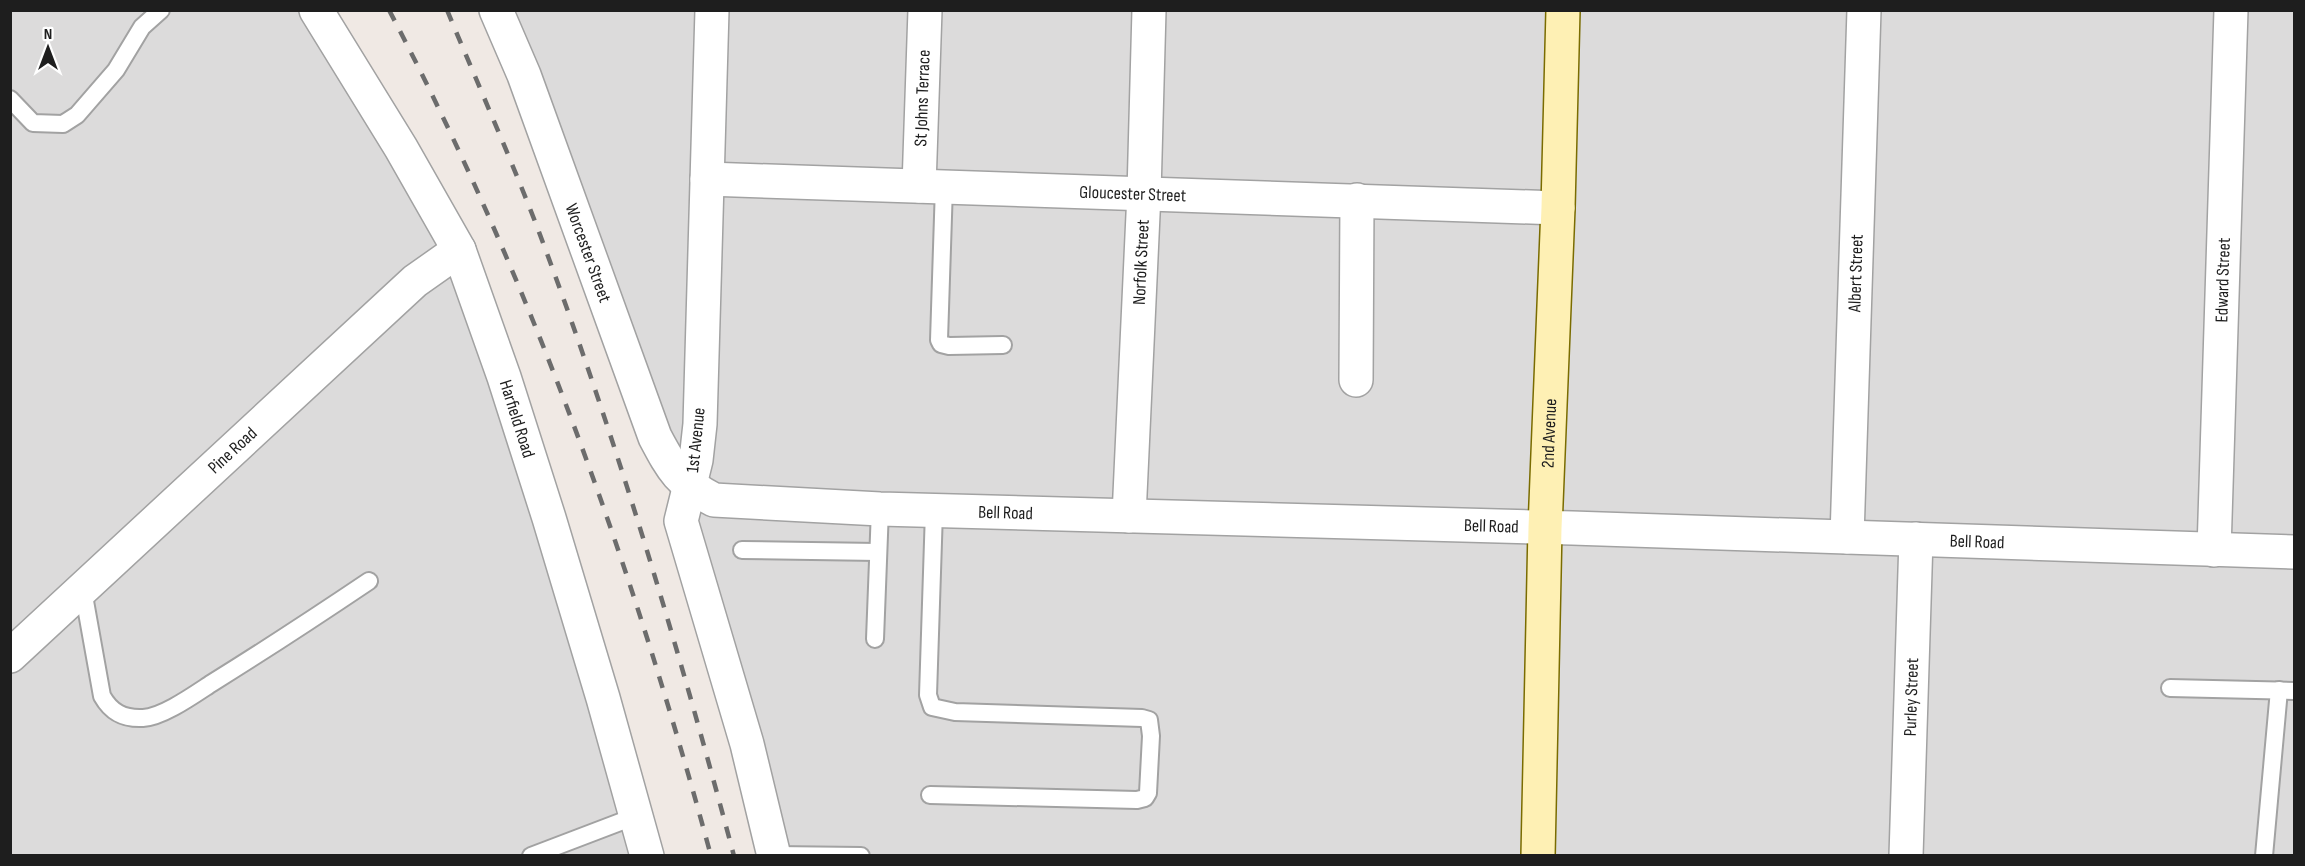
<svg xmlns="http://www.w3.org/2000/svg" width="2305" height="866" font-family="'Sofia Sans Condensed',sans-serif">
<rect width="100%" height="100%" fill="#f0e9e4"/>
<!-- residential -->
<g fill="#dcdbdb">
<polygon points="10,11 316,11 427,193 647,855 11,855"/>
<polygon points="496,11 2294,11 2294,855 774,855 690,487"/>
</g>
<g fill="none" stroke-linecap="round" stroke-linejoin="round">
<!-- lane casing -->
<g stroke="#a2a2a2" stroke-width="20">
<g id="lane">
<polyline points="10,99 33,123 63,124 77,115 116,70 142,27 161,10"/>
<polyline points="944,186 939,340 941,344 949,346 1003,345"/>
<polyline points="742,550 878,552"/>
<path d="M 83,590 L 102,696 C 111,712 123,719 143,718 C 163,717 195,694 212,683 C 265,650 317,616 369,581"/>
<polyline points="875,639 880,509"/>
<polyline points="2170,688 2294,691"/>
<polyline points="930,795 1137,800 1145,798 1148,793 1151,736 1149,720 1142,718 955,712 932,707 928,695 934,511"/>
<polyline points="774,855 861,856"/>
<polyline points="531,856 636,816"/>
<polyline points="2264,856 2279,690"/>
</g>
</g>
<!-- street casing -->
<g stroke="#a2a2a2" stroke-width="36">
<g id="street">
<path id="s1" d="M 316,10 L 401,148 L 459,250 L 504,377 L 549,518 L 603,698 L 647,856"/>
<path id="s2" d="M 496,10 L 524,75 L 655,437 C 673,471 679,482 714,500 L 880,509 L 1572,528 L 2294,552"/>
<polyline points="712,10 700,424 696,460 681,521 747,744 774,856"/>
<path id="s3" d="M 707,179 L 1558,208"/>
<path id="s4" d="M 919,186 L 925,10"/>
<polyline points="1356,380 1357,200"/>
<path id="s5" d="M 1129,516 L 1144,193 L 1149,10"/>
<path id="s6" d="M 1847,537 L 1864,10"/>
<path id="s7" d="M 2214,550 L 2231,10"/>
<path id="s8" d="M 10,656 L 415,281 L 459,250"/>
<path id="s9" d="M 1906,856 L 1916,539"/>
</g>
</g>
<!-- secondary casing -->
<g stroke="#7a6c00" stroke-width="36">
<g id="secondary">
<path id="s10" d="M 1538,856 L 1545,528 L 1558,208 L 1563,10"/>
</g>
</g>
<!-- lane -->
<use href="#lane" stroke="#fff" stroke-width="16"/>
<!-- street -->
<use href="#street" stroke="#fff" stroke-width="33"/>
<!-- secondary -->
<use href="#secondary" stroke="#fef0b4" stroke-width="33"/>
<!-- rail -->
<g stroke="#6c6c6c" stroke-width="4.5" stroke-dasharray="12 12" stroke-linecap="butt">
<path d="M 389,10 C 530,278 632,564 711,856"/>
<path d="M 447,10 C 477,82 508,152 536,224 C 614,431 677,642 734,856"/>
</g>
</g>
<g text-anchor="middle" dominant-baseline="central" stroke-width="5" stroke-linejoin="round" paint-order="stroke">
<!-- street labels -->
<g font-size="18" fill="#1e1e1e" stroke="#fff">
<text stroke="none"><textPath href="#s4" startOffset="88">St Johns Terrace</textPath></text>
<text stroke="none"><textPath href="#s3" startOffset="426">Gloucester Street</textPath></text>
<text stroke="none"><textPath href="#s2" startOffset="260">Worcester Street</textPath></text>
<text stroke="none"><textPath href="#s5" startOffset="254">Norfolk Street</textPath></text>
<text stroke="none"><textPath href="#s6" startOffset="264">Albert Street</textPath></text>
<text stroke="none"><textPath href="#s7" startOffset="270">Edward Street</textPath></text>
<text stroke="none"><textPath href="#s1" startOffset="458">Harfield Road</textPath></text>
<text stroke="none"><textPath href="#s10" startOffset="423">2nd Avenue</textPath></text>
<text transform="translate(696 440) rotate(-84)">1st Avenue</text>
<text stroke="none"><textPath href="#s8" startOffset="303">Pine Road</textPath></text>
<text stroke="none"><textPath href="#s2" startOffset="836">Bell Road</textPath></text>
<text stroke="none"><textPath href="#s2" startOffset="1322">Bell Road</textPath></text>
<text stroke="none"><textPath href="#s2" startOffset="1808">Bell Road</textPath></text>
<text stroke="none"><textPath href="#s9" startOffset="159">Purley Street</textPath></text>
</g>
</g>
<!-- border -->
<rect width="2305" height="866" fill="none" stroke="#1e1e1e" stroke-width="24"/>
<!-- north arrow -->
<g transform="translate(48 48)" stroke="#ffffff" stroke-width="4.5" paint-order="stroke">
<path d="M0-4.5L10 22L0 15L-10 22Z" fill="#1e1e1e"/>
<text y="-9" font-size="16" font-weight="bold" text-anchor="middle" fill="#1e1e1e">N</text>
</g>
</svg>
